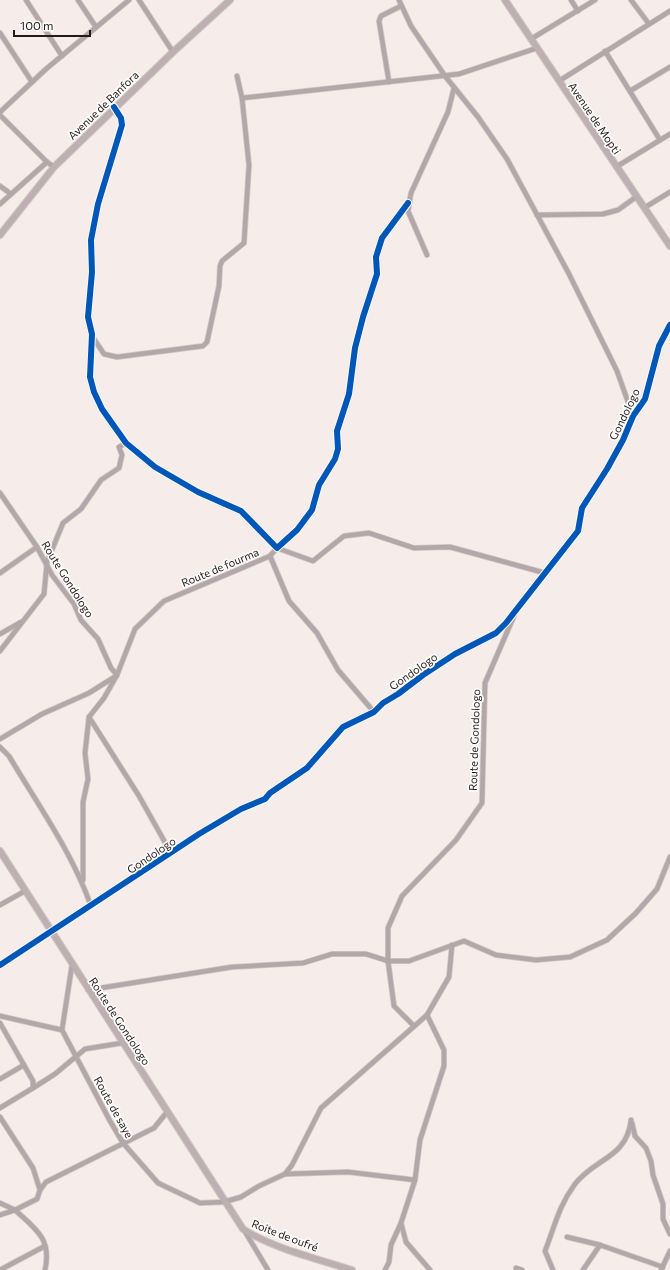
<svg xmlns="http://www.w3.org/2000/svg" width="670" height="1270" font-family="Commissioner,sans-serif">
<rect width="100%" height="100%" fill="#f6ece9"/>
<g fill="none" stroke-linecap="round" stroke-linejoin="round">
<!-- street casing -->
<g stroke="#d0c7c4" stroke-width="6">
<g id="street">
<polyline points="26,0 62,56"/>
<polyline points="78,0 96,27"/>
<polyline points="139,0 173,52"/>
<polyline points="399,0 411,26 445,76 478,117 507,159 569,274 617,371 633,416"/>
<polyline points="571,0 578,11"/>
<polyline points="631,0 649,24"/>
<polyline points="0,33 32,82"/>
<polyline points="531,39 595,0"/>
<polyline points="605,51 660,140"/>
<polyline points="559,81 670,11"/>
<polyline points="389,82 379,21 381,16 401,6"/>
<polyline points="630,91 670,67"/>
<polyline points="242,98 459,74 537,48"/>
<polyline points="114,107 121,118 122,125 98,204 91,240 92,272 88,317 92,334 90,377 94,392 102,409 126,443 155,467 198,492 241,511 277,548 297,530 312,510 319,485 335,459 338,449 337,431 349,394 355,348 363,317 377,274 376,257 382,238 408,203"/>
<polyline points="0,112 46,69 129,0"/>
<polyline points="0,115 47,162 54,167"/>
<polyline points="616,167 670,134"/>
<polyline points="0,186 11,194"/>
<polyline points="0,204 47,162"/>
<polyline points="644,208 670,192"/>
<polyline points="537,215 603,214 618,210 636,197"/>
<polyline points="427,255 408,211 411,193 448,112 454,88"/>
<polyline points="92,336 104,354 117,357 203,346 207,342 219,286 220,266 222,261 244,243 249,165 242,98 237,76"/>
<polyline points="0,493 37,547 52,575 74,604 81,620 98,639 111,668 117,675"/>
<polyline points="270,556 289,601 317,633 338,670 374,712"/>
<polyline points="0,573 37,547"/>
<polyline points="0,634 21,622"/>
<polyline points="0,651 44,594 47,562 63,523 81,509 101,480 119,468 122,455 119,447 126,443"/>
<polyline points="0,739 42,714 89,693 116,676"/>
<path d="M 0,747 L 9,756 C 38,805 72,852 91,906"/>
<polyline points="171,853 139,796 89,717 104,698 117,675 135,629 164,601 270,556 277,548 313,561 344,536 369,533 414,548 450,547 545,573"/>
<polyline points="83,880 83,802 88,779 85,753 89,717"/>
<polyline points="0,905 25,891"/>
<polyline points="0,965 199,834 241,809 265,799 270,793 307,768 343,727 374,712 383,703 398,694 423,675 455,654 496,633 506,623 578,531 582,508 607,469 623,440 633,416 645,399 659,346 670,325"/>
<polyline points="72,965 62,1030 110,1121 123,1143 158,1183 200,1203 224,1202 241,1197 259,1186 285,1174 348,1172 415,1180"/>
<polyline points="88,990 232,967 303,963 332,954 366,954 388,961 409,961 464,941 496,955 536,960 570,957 607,940 636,913 657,889 670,857"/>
<polyline points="0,1016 62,1030"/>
<polyline points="0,1023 33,1081 33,1088 0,1108"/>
<polyline points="414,1026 394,1006 388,961 388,928 402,896 456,840 482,803 485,683 514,616"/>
<polyline points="0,1079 24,1065"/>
<polyline points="33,1088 55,1074 85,1049 122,1043"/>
<polyline points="0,1117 33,1168 40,1190 37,1199 15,1210 0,1203"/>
<polyline points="632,1123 635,1136 646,1148 651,1161 653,1175 663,1204 663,1219 670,1234"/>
<polyline points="285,1174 292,1165 321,1108 427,1015"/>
<polyline points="40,1190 46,1182 154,1128 167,1112"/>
<path d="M 0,1215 L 15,1210 C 36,1229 52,1239 45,1270"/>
<polyline points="244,1230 268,1270"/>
<polyline points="567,1237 600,1245 663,1267"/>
<polyline points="516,1268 522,1270"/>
<polyline points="0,1270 45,1246"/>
<polyline points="385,1270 389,1262 391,1245 401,1223"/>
<polyline points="430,1270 406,1242 401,1223 415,1180 420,1140 444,1066 444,1050 427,1015 449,977 452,945"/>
<path d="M 553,1270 L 545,1251 C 555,1226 558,1207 575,1184 C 595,1158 627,1158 631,1120"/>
<polyline points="583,1270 600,1245"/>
<polyline points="661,1270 670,1251"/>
</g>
</g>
<!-- secondary casing -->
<g stroke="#d0c7c4" stroke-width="8">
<g id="secondary">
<polyline points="505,0 670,246"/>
<polyline points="0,235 54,167 173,52 230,0"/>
<path d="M 0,851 L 243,1229 C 272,1248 318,1259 352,1270"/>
</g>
</g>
<!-- street -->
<use href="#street" stroke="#b4a7aa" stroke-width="4.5"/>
<!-- secondary -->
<use href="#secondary" stroke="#beb0b2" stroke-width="6"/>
<!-- cycleway casing -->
<g stroke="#fbfbfb" stroke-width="8">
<g id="cycleway">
<polyline points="114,107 121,118 122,125 98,204 91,240 92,272 88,317 92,334 90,377 94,392 102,409 126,443 155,467 198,492 241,511 277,548 297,530 312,510 319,485 335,459 338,449 337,431 349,394 355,348 363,317 377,274 376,257 382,238 408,203"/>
<polyline points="0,965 199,834 241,809 265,799 270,793 307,768 343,727 374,712 383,703 398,694 423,675 455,654 496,633 506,623 578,531 582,508 607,469 623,440 633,416 645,399 659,346 670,325"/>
</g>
</g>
<!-- cycleway -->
<use href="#cycleway" stroke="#0057b8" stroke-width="6"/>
</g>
<g text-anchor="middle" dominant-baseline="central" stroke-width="3.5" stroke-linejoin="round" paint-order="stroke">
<!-- street labels -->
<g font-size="11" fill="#251a18" stroke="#fbfbfb">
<text transform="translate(103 105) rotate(-44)">Avenue de Banfora</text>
<text transform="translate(595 118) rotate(56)">Avenue de Mopti</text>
<text transform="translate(624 414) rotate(-64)">Gondologo</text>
<text transform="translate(220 567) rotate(-23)">Route de fourma</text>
<text transform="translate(68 579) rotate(58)">Route Gondologo</text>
<text transform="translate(413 671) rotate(-35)">Gondologo</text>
<text transform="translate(474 740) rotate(-88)">Route de Gondologo</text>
<text transform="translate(151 855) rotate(-34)">Gondologo</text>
<text transform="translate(120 1021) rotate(57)">Route de Gondologo</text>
<text transform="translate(114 1107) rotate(61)">Route de saye</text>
<text transform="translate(285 1235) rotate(21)">Roite de oufré</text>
</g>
</g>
<!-- scale -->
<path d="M14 30v6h76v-6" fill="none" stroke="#251a18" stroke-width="2"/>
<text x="20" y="30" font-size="12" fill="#251a18" stroke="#fbfbfb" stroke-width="3" paint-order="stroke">100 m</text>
</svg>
